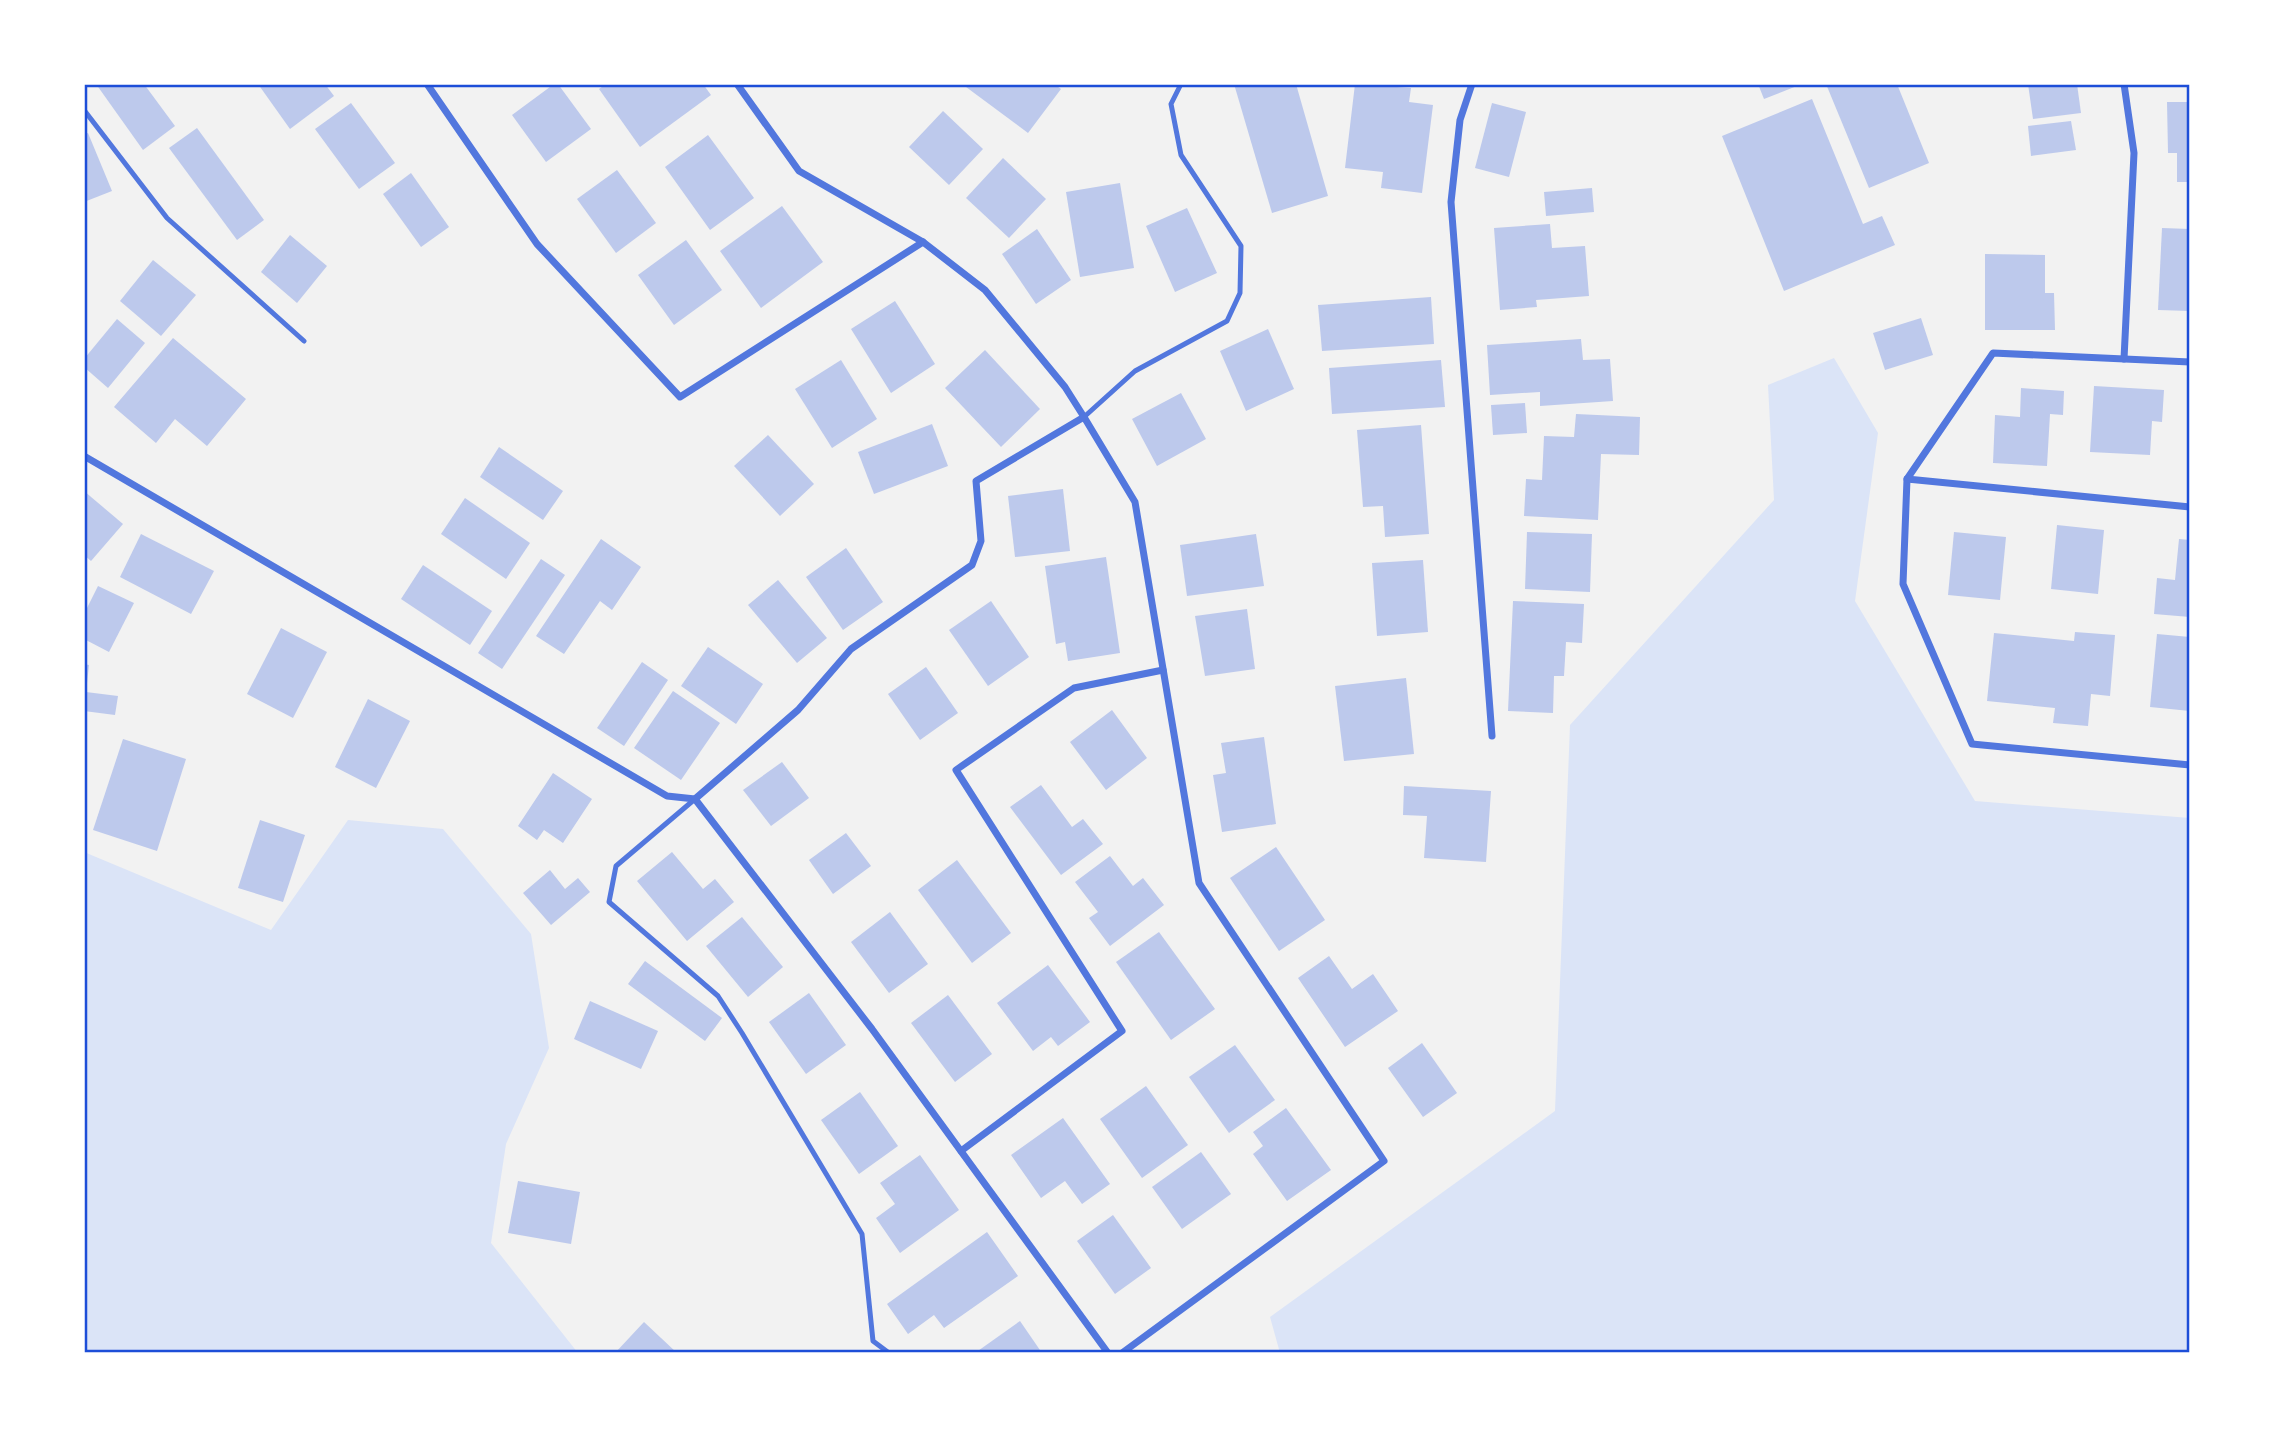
<svg xmlns="http://www.w3.org/2000/svg" width="2274" height="1437" font-family="'Open Sans',sans-serif">
<rect width="100%" height="100%" fill="#f2f2f2"/>
<!-- green -->
<g fill="#dbe4f7">
<polygon points="1834,358 1878,433 1855,601 1975,801 2190,818 2190,1353 1280,1353 1270,1317 1555,1111 1570,725 1774,500 1768,385"/>
<polygon points="348,820 443,829 531,934 549,1048 506,1144 491,1243 578,1353 84,1353 84,852 271,930"/>
</g>
<!-- building -->
<g fill="#bdc9ec">
<polygon points="96,84 144,84 175,126 143,150"/>
<polygon points="258,84 325,84 334,96 290,129"/>
<polygon points="554,84 558,84 591,129 546,162 512,115"/>
<polygon points="606,84 703,84 711,95 640,147 599,89"/>
<polygon points="962,84 1054,84 1061,89 1028,133"/>
<polygon points="1234,84 1296,84 1328,196 1272,213"/>
<polygon points="1355,84 1411,88 1409,102 1433,105 1422,193 1381,188 1383,172 1345,168"/>
<polygon points="1758,84 1802,84 1764,99"/>
<polygon points="1826,84 1897,84 1929,163 1869,188"/>
<polygon points="2028,84 2077,84 2081,113 2033,119"/>
<polygon points="1812,99 1863,224 1882,216 1895,245 1784,291 1722,136"/>
<polygon points="2167,102 2190,102 2190,182 2177,182 2177,153 2168,153"/>
<polygon points="351,103 395,163 359,189 315,129"/>
<polygon points="1492,103 1526,112 1509,177 1475,168"/>
<polygon points="943,111 983,149 949,185 909,147"/>
<polygon points="2071,121 2076,150 2031,156 2028,126"/>
<polygon points="197,128 264,220 237,240 169,148"/>
<polygon points="88,133 112,191 84,202 84,134"/>
<polygon points="708,135 754,198 710,230 665,167"/>
<polygon points="1003,158 1046,199 1009,238 966,198"/>
<polygon points="617,170 656,223 616,253 577,199"/>
<polygon points="411,173 449,227 421,247 383,194"/>
<polygon points="1120,183 1134,268 1080,277 1066,192"/>
<polygon points="1592,188 1594,212 1546,216 1544,192"/>
<polygon points="782,206 823,262 761,308 720,251"/>
<polygon points="1187,208 1217,273 1175,292 1146,226"/>
<polygon points="1550,224 1552,248 1585,246 1589,296 1536,300 1537,307 1500,310 1494,228"/>
<polygon points="2162,228 2190,229 2190,311 2158,310"/>
<polygon points="1037,229 1071,280 1036,304 1002,254"/>
<polygon points="290,235 327,266 297,303 261,272"/>
<polygon points="686,240 722,290 674,325 638,275"/>
<polygon points="1985,254 2045,255 2045,293 2054,293 2055,330 1985,330"/>
<polygon points="153,260 196,295 161,336 120,301"/>
<polygon points="1431,297 1434,344 1322,351 1318,305"/>
<polygon points="895,301 935,364 891,393 851,329"/>
<polygon points="1921,318 1933,355 1885,370 1873,333"/>
<polygon points="117,319 145,343 108,388 84,367 84,359"/>
<polygon points="1268,329 1294,389 1246,411 1220,351"/>
<polygon points="173,338 246,399 207,446 175,419 156,443 114,407"/>
<polygon points="1581,339 1583,360 1610,359 1613,401 1540,406 1540,392 1490,395 1487,345"/>
<polygon points="985,350 1040,409 1001,447 945,388"/>
<polygon points="841,360 877,419 832,448 795,389"/>
<polygon points="1441,360 1445,407 1332,414 1329,368"/>
<polygon points="2094,386 2164,390 2162,422 2152,421 2150,455 2090,452"/>
<polygon points="2021,388 2064,391 2063,415 2050,414 2047,466 1993,463 1995,415 2020,417"/>
<polygon points="1181,393 1206,439 1157,466 1132,419"/>
<polygon points="1525,403 1527,433 1493,435 1491,405"/>
<polygon points="1576,414 1640,417 1639,455 1601,454 1598,520 1524,516 1526,479 1542,480 1544,436 1574,437"/>
<polygon points="932,424 948,466 874,494 858,452"/>
<polygon points="1421,425 1429,534 1385,537 1383,506 1363,507 1357,430"/>
<polygon points="768,435 814,484 780,516 734,466"/>
<polygon points="499,447 563,491 543,520 480,477"/>
<polygon points="1063,489 1070,551 1015,557 1008,496"/>
<polygon points="84,491 123,524 91,561 84,555"/>
<polygon points="465,498 530,543 506,579 441,534"/>
<polygon points="2057,525 2104,530 2098,594 2051,589"/>
<polygon points="1527,532 1592,534 1590,592 1525,589"/>
<polygon points="1954,532 2006,537 2000,600 1948,595"/>
<polygon points="141,534 214,571 191,614 120,577"/>
<polygon points="1256,534 1264,586 1187,596 1180,545"/>
<polygon points="601,539 641,567 612,610 600,601 564,654 536,636"/>
<polygon points="2179,539 2190,540 2190,617 2154,614 2157,578 2175,580"/>
<polygon points="846,548 883,602 843,630 806,577"/>
<polygon points="1106,557 1120,653 1068,661 1065,642 1056,644 1045,566"/>
<polygon points="541,559 565,575 502,669 478,653"/>
<polygon points="1423,560 1428,632 1377,636 1372,563"/>
<polygon points="423,565 492,611 470,645 401,599"/>
<polygon points="778,580 827,638 797,663 748,605"/>
<polygon points="98,586 134,603 109,652 84,639 84,614"/>
<polygon points="991,601 1029,657 988,686 949,630"/>
<polygon points="1513,601 1584,604 1582,643 1566,642 1564,676 1554,676 1553,713 1508,711"/>
<polygon points="1247,609 1255,669 1205,676 1195,616"/>
<polygon points="281,628 327,652 293,718 247,694"/>
<polygon points="2075,632 2115,635 2110,696 2091,694 2088,726 2053,723 2055,708 1987,701 1994,633 2074,641"/>
<polygon points="2157,634 2190,637 2190,711 2150,707"/>
<polygon points="708,647 763,684 736,724 681,686"/>
<polygon points="642,662 668,680 624,746 597,728"/>
<polygon points="84,664 89,665 86,692 118,696 115,715 84,711"/>
<polygon points="926,667 958,713 920,740 888,694"/>
<polygon points="1406,678 1414,754 1344,761 1335,686"/>
<polygon points="673,691 720,723 681,780 634,748"/>
<polygon points="368,699 410,721 376,788 335,767"/>
<polygon points="1112,710 1147,758 1106,790 1070,742"/>
<polygon points="1264,737 1276,824 1222,832 1213,775 1226,773 1221,743"/>
<polygon points="123,739 186,759 157,851 93,830"/>
<polygon points="782,762 809,798 771,826 743,790"/>
<polygon points="553,773 592,799 563,843 544,830 537,840 518,826"/>
<polygon points="1041,785 1072,827 1083,819 1103,844 1061,875 1010,807"/>
<polygon points="1404,786 1491,791 1486,862 1424,858 1427,816 1403,815"/>
<polygon points="260,820 305,835 283,902 238,888"/>
<polygon points="846,833 871,866 833,894 809,860"/>
<polygon points="1276,847 1325,920 1279,951 1230,878"/>
<polygon points="672,852 703,889 715,879 734,902 687,941 637,881"/>
<polygon points="1110,856 1133,886 1143,878 1164,905 1110,946 1089,918 1098,912 1075,882"/>
<polygon points="957,860 1011,933 972,963 918,890"/>
<polygon points="550,870 565,889 578,878 590,892 551,925 523,893"/>
<polygon points="890,912 928,964 889,993 851,942"/>
<polygon points="742,917 783,967 748,997 706,946"/>
<polygon points="1159,932 1215,1009 1171,1040 1116,962"/>
<polygon points="1329,956 1352,989 1373,974 1398,1011 1345,1047 1298,978"/>
<polygon points="645,961 722,1018 705,1041 628,984"/>
<polygon points="1048,965 1090,1022 1058,1046 1051,1037 1033,1051 997,1003"/>
<polygon points="809,993 846,1045 806,1074 769,1022"/>
<polygon points="948,995 992,1054 955,1082 911,1023"/>
<polygon points="590,1001 658,1031 641,1069 574,1039"/>
<polygon points="1422,1043 1457,1093 1423,1117 1388,1068"/>
<polygon points="1235,1045 1275,1100 1229,1133 1189,1077"/>
<polygon points="1146,1086 1188,1145 1142,1178 1100,1119"/>
<polygon points="860,1092 898,1146 859,1174 821,1120"/>
<polygon points="1286,1108 1331,1170 1287,1201 1253,1154 1263,1146 1253,1132"/>
<polygon points="1063,1118 1110,1184 1082,1204 1065,1181 1041,1198 1011,1155"/>
<polygon points="1201,1152 1231,1194 1182,1229 1152,1187"/>
<polygon points="920,1155 959,1210 900,1253 876,1218 895,1204 880,1183"/>
<polygon points="518,1181 580,1192 571,1244 508,1233"/>
<polygon points="1113,1215 1151,1268 1115,1294 1077,1241"/>
<polygon points="987,1232 1018,1276 944,1328 934,1315 908,1334 887,1304"/>
<polygon points="1020,1321 1042,1353 975,1353"/>
<polygon points="644,1322 677,1353 615,1353"/>
</g>
<g fill="none" stroke-linecap="round" stroke-linejoin="round">
<!-- service -->
<g stroke="#5277de" stroke-width="5">
<polyline points="84,110 167,218 304,341"/>
<polyline points="1084,417 1135,371 1227,321 1240,293 1241,246 1181,155 1171,104 1181,84"/>
<polyline points="695,799 616,866 609,902 718,996 742,1033 862,1234 873,1341 889,1353"/>
</g>
<!-- minor -->
<g stroke="#5277de" stroke-width="7">
<polyline points="427,84 537,244 680,397 923,242"/>
<polyline points="737,84 799,171 923,242 985,290 1065,387 1084,417 1135,502 1199,883 1384,1161 1122,1353"/>
<polyline points="1472,84 1460,120 1451,202 1492,736"/>
<polyline points="2124,359 2134,153 2124,84"/>
<polyline points="2190,362 1993,353 1907,479 1903,584 1972,744 2190,765"/>
<polyline points="84,456 667,796 695,799 872,1029 1108,1353"/>
<polyline points="1907,479 2190,507"/>
<polyline points="695,799 798,710 851,649 972,565 981,541 976,481 1084,417"/>
<polyline points="961,1151 1122,1031 956,770 1074,688 1163,670"/>
</g>
</g>
<!-- border -->
<rect width="2274" height="1437" fill="none" stroke="#ffffff" stroke-width="172"/>
<rect x="86" y="86" width="2102" height="1265" fill="none" stroke="#1d4ed8" stroke-width="2.5"/>
</svg>
